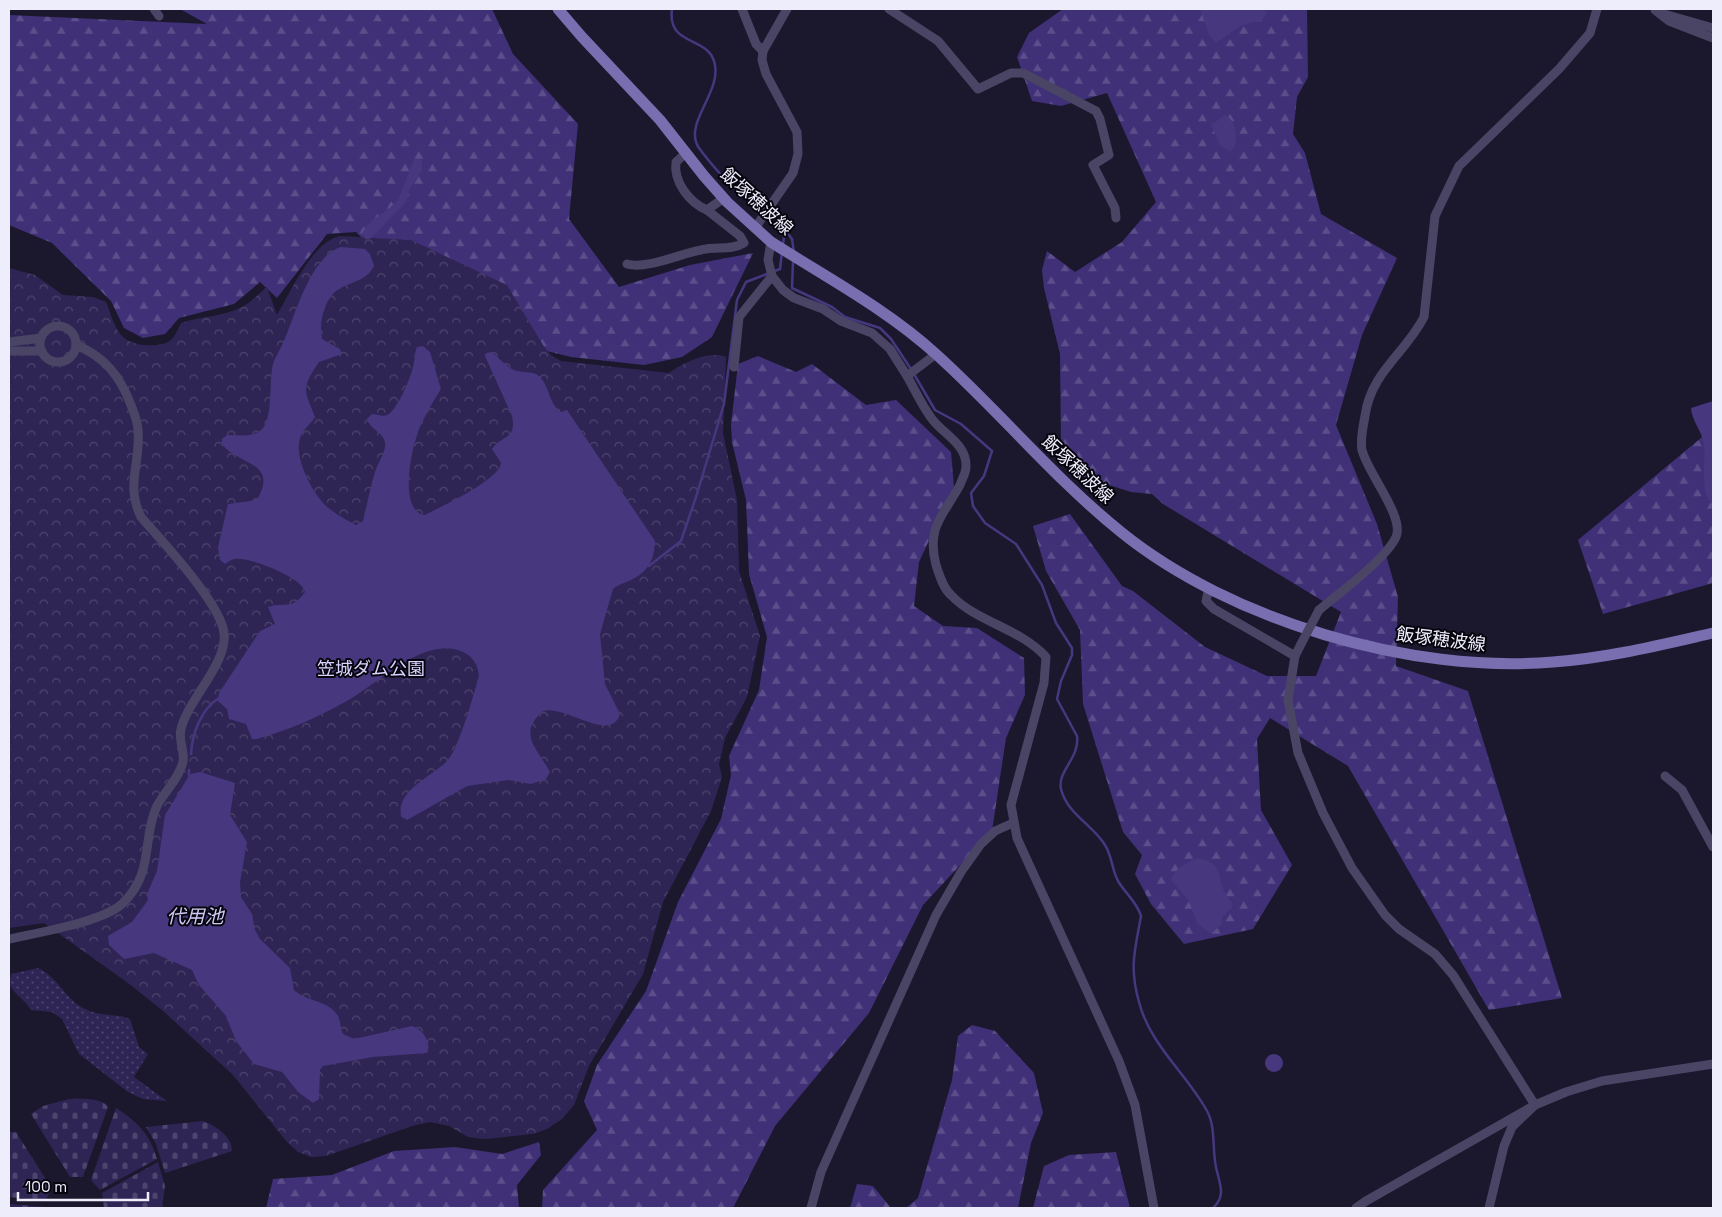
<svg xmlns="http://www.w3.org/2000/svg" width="1722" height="1217" font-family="'Space Grotesk','Noto Sans JP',sans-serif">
<defs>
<pattern id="grass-dots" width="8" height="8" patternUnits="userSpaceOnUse" patternTransform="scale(1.25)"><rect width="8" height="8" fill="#2f2555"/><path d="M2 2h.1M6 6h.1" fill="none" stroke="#4d456e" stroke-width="1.8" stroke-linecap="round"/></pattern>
<pattern id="forest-firs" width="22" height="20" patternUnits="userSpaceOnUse" patternTransform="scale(1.25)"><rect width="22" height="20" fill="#403077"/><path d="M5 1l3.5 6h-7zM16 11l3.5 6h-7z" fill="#5c4e8b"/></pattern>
<pattern id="cemetery-stones" width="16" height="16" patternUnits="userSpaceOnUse" patternTransform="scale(1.25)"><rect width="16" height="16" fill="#2f2555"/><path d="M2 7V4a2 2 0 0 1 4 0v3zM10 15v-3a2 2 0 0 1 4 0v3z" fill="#4d456e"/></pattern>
<pattern id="park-crowns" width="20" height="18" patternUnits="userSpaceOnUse" patternTransform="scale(1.25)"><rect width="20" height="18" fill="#2f2555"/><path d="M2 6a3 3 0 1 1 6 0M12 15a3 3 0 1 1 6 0" fill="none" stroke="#4d456e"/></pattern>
</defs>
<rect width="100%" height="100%" fill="#1b182d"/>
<!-- grass -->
<path fill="url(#grass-dots)" d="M 38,968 C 57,976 65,999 85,1009 C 100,1017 116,1013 130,1019 L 139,1047 L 148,1054 L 134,1077 L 167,1101 L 143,1099 L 128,1092 L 79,1054 L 62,1019 L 52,1012 L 31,1010 C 25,1000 15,995 9,984 L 11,974 Z"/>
<!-- forest -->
<g fill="url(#forest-firs)">
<polygon points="180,9 492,9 513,54 578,124 569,219 619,287 690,265 753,253 712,337 682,357 644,365 571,357 477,334 381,257 356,232 327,234 277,298 260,282 234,304 179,318 165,334 143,338 124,328 111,301 52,243 9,225 9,15 207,24"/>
<polygon points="1063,9 1307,9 1308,77 1297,97 1293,134 1305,153 1321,214 1397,258 1362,335 1336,425 1377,524 1398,597 1396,666 1468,691 1562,998 1489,1010 1348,766 1270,718 1257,739 1261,810 1292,865 1253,929 1184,944 1151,904 1135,874 1142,855 1123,832 1083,704 1080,630 1046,571 1033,526 1070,514 1122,586 1133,591 1205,647 1267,676 1316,676 1341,612 1163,504 1152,494 1131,492 1078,475 1063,461 1061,444 1060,354 1044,288 1042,270 1047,251 1075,272 1122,242 1156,202 1107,93 1061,106 1032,101 1017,57 1029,33"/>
<polygon points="758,356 796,372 812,364 866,405 896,400 951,452 954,487 919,562 914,606 943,626 977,628 1024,658 1025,695 1006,738 992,831 923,905 869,1013 775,1126 733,1208 542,1208 543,1190 597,1130 584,1101 597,1065 646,991 678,902 721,819 731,775 729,756 759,690 767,637 749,574 746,500 732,442 731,425 738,364"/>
<polygon points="1713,428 1713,583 1603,614 1578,540"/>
<polygon points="972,1025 995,1031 1034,1073 1043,1113 1031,1143 1018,1208 906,1208 918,1198 952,1080 958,1036"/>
<polygon points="539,1142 541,1155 517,1185 519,1208 266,1208 273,1179 332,1175 394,1151 455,1147 502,1154"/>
<polygon points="1116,1152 1130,1208 1033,1208 1044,1166 1069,1155"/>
<polygon points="857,1184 873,1186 891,1208 850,1208"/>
</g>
<!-- cemetery -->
<g fill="url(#cemetery-stones)">
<path d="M 69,1099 C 80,1099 101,1097 108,1107 L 83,1177 L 70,1177 L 31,1114 L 43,1106 Z"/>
<path d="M 116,1108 C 138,1122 150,1135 157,1159 L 100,1190 L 91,1180 Z"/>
<path d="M 203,1121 C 216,1126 232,1136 232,1151 L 165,1173 L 156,1144 L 146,1127 Z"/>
<polygon points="9,1132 16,1132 52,1189 45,1201 9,1197"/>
<polygon points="158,1162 165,1186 162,1208 104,1208 102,1193"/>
<polygon points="9,1204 45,1207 45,1208 9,1208"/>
</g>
<!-- park -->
<path fill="url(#park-crowns)" d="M 340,236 L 411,240 L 507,285 L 543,345 L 551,355 L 561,361 L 669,373 C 685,362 708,350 726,357 L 723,433 L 737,500 L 739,571 L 760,636 L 747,697 L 725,738 L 719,764 L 722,777 L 711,811 L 663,902 L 643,974 L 589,1066 L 574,1105 L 562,1119 L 547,1129 L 533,1134 L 485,1139 L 468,1137 L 449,1126 L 430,1122 L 412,1126 L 326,1156 L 311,1157 L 298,1152 L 287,1142 L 233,1075 L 162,1010 L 128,983 L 44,923 L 9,928 L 9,268 L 35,275 L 63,295 L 93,297 L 106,302 C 111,314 114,329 123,337 C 133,346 156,348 168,342 C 175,338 178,329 181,323 C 201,316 223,317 242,307 C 251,303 259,293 267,287 L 277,315 C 290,293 313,241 340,236 Z"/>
<!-- water -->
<g fill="#47377f">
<polygon points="1200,9 1263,9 1267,13 1262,20 1242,25 1216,43 1209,35"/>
<path d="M 1225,115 C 1237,120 1240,144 1230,152 L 1220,145 L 1211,125 Z"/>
<path d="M 416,158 L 422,161 L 422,170 L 409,190 L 406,202 L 373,236 L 369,239 L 365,239 L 362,234 C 369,217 388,214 398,199 C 403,192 411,162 416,158 Z"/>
<path d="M 341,247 L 365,249 L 370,254 L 374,266 C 362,290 334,276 324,311 C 321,319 320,330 322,339 L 340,349 L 342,354 L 319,362 C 301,389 304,389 315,417 C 311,424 303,429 301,436 C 292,455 312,493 326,506 C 335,514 345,519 356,525 L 363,521 C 367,505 370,488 375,472 C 378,462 386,453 385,443 C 384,432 370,430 367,419 L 372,414 C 377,414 382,417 387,415 C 397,411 411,377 413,367 C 415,360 414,354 417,347 L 423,346 L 430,352 L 441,389 C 433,401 426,414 420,427 C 412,445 397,511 425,515 C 442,506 499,480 501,463 L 492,449 C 502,434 517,440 512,416 L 485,356 L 486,353 L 492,352 C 500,359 507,368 517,371 C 525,373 533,371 539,376 C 550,386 549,405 561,412 L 567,410 L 655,541 C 654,560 649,571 631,580 C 625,583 619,584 613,589 L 600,634 L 605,684 L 620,714 C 611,744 566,705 543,711 C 517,734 537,748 550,772 L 546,779 L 531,784 L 509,780 L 467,786 L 407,820 L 401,816 C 396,789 434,776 448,760 C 460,745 473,696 479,676 C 478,666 474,657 463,652 C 425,634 377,685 345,702 C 315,719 290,729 257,739 L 252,739 L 246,724 L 229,719 L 227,709 L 218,701 L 219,693 L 260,631 L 275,624 L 268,607 C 282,601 291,612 305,592 C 303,578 250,557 236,559 C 232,559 229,561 225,564 L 220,560 L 218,547 L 228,504 L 251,501 L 258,498 C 278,461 237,465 222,444 L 222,439 L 227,435 C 238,435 255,438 263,428 C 273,416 269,379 273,364 C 275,357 280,350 283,343 C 295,317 310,256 341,247 Z"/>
<path d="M 1713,401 L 1713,505 C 1699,493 1706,462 1704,445 C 1702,430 1692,422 1691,408 Z"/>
<path d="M 200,772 L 235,783 L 230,815 L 247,842 L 240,882 L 241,897 L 252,914 L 255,930 L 260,939 L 290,968 L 294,990 C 307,1002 329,1000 338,1016 C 341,1022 340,1028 343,1034 L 354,1039 L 412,1026 C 423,1029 432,1043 427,1053 L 373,1057 L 323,1066 L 320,1070 L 319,1099 L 313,1103 L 298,1092 L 282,1072 L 254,1064 L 236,1041 L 226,1016 L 199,985 L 192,970 L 154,953 L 124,959 L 109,945 L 108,936 L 132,922 L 148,900 L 147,894 L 157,871 L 165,815 L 187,779 L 191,774 Z"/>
<path d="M 1199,858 C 1227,866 1215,877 1226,894 C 1229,900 1233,901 1232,908 L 1222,917 L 1222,924 L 1211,934 L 1197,923 L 1189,901 L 1171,880 C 1173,870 1189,860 1199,858 Z"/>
<circle cx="1274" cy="1063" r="9"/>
</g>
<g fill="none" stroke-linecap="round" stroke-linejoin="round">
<!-- stream -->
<g stroke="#47377f" stroke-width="2.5">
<path d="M 672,9 C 667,46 706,36 714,61 C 724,91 682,123 699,148 C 707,159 727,183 737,190 C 747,196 758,199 767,207"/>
<polyline points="771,211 792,239 794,253"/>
<polyline points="783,244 785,230"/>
<polyline points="793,261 792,288 832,307 845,317 880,328 891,339 911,369"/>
<path d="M 914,374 L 935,410 L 961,424 L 992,451 L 984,476 L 971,493 L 973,506 L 985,523 L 1016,544 L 1042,585 L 1056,623 L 1072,648 L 1072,655 L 1061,681 L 1057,699 L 1077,736 C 1080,758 1057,771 1061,789 C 1067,814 1093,825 1105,845 C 1112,856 1112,870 1118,881 C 1125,893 1137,902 1141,916 C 1135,950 1129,967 1139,1002 C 1150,1045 1186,1073 1207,1111 C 1216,1127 1212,1149 1216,1167 C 1219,1183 1227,1195 1213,1208"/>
<polyline points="649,566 681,541 696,497 724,404 737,300 746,282 780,269 782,252"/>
<path d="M 191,754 C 192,734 201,709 219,698"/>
<polyline points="189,770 189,776"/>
</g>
<!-- minor -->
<g stroke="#4a4565" stroke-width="9">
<polyline points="154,9 159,16"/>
<polyline points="742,9 756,44 763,51"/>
<polyline points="889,9 938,41 978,89 1011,73 1023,73 1096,111 1100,119 1109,155 1093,165 1115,208 1116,218"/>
<polyline points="1655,10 1669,21 1713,38"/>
<polyline points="1664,14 1713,28"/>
<path d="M 686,153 L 676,162 C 673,182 690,203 707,210 L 724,198"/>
<polyline points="755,228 793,173 798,154 797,132 766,74 762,60 763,51 787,9"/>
<path d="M 627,264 C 648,270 683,252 706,249 C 718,247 733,250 744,243 L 740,236 L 707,210"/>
<polyline points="772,276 783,290 794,298 823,309 841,321 872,333 890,349 907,376"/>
<circle cx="58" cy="344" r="18"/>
<polyline points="9,342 41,338"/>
<polyline points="9,351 42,351"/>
<path d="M 936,354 L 907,376 C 915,390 922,406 932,419 C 944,435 967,444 966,467 C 966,473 962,479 960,485 C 944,515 926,526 936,565 C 939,574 943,588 951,595 C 976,622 1020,628 1046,657 L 1044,683 L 1011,805 L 1017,838 L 1119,1061 L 1135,1105 L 1154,1208"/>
<polyline points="734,367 739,317 772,276 768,260 771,242"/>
<polyline points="1209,588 1206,601 1214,609 1295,656"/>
<path d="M 1319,610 C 1339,593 1386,559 1396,537 C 1405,517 1367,472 1362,450 C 1360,441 1363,426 1365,416 C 1371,372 1405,354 1424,317 L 1435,216 L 1459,166 L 1559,69 L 1590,33 L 1597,9"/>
<polyline points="1301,644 1295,656 1288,700 1298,753 1323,813 1352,868 1385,915 1399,929 1435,954 1453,975 1535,1105 1512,1127 1504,1146 1489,1208"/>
<polyline points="1665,776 1682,790 1713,847"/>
<path d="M 9,939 C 36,933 104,922 123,903 C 154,873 142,841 156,808 C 163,793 179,779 183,762 C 185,751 178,740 181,729 C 187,701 228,663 224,633 C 221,604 162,541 141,517 C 125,485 141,463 138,431 C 138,422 134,413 131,405 C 120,376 105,357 76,345"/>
<polyline points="811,1208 821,1172 936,915 961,872 981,844 995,831 1013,823"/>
<polyline points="1356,1208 1366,1201 1535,1105 1566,1092 1602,1081 1713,1064"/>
</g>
<!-- major -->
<path stroke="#786eb0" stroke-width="11" d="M 558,9 L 582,37 L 660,120 L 704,176 L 727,202 L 771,242 C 826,277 888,310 937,355 C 1000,412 1054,478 1121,532 C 1231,621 1412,674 1553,662 C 1608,658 1660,645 1713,633"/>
<!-- minor-bridge -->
<polyline stroke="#4a4565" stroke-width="9" points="1301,644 1319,610"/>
</g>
<g text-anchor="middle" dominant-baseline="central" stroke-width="4" stroke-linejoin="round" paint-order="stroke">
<!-- street labels -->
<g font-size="18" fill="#eeedfc" stroke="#06050d">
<text transform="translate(757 201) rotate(42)">飯塚穂波線</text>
<text transform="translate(1078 469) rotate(43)">飯塚穂波線</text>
<text transform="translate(1441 639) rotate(7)">飯塚穂波線</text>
</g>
<!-- park labels -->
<g font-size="18" fill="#d8d4ff" stroke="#06050d">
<text x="371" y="668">笠城ダム公園</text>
</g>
<!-- water labels -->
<g font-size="19" font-style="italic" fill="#cdc9f3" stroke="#06050d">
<text x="195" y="916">代用池</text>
</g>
</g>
<!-- border -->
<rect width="1722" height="1217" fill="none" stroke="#eeedfc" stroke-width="20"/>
<!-- scale -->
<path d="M18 1192v8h130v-8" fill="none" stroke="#eeedfc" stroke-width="2.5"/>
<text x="25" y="1192" font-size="15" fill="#eeedfc" stroke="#06050d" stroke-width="4" paint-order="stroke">100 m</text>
</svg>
